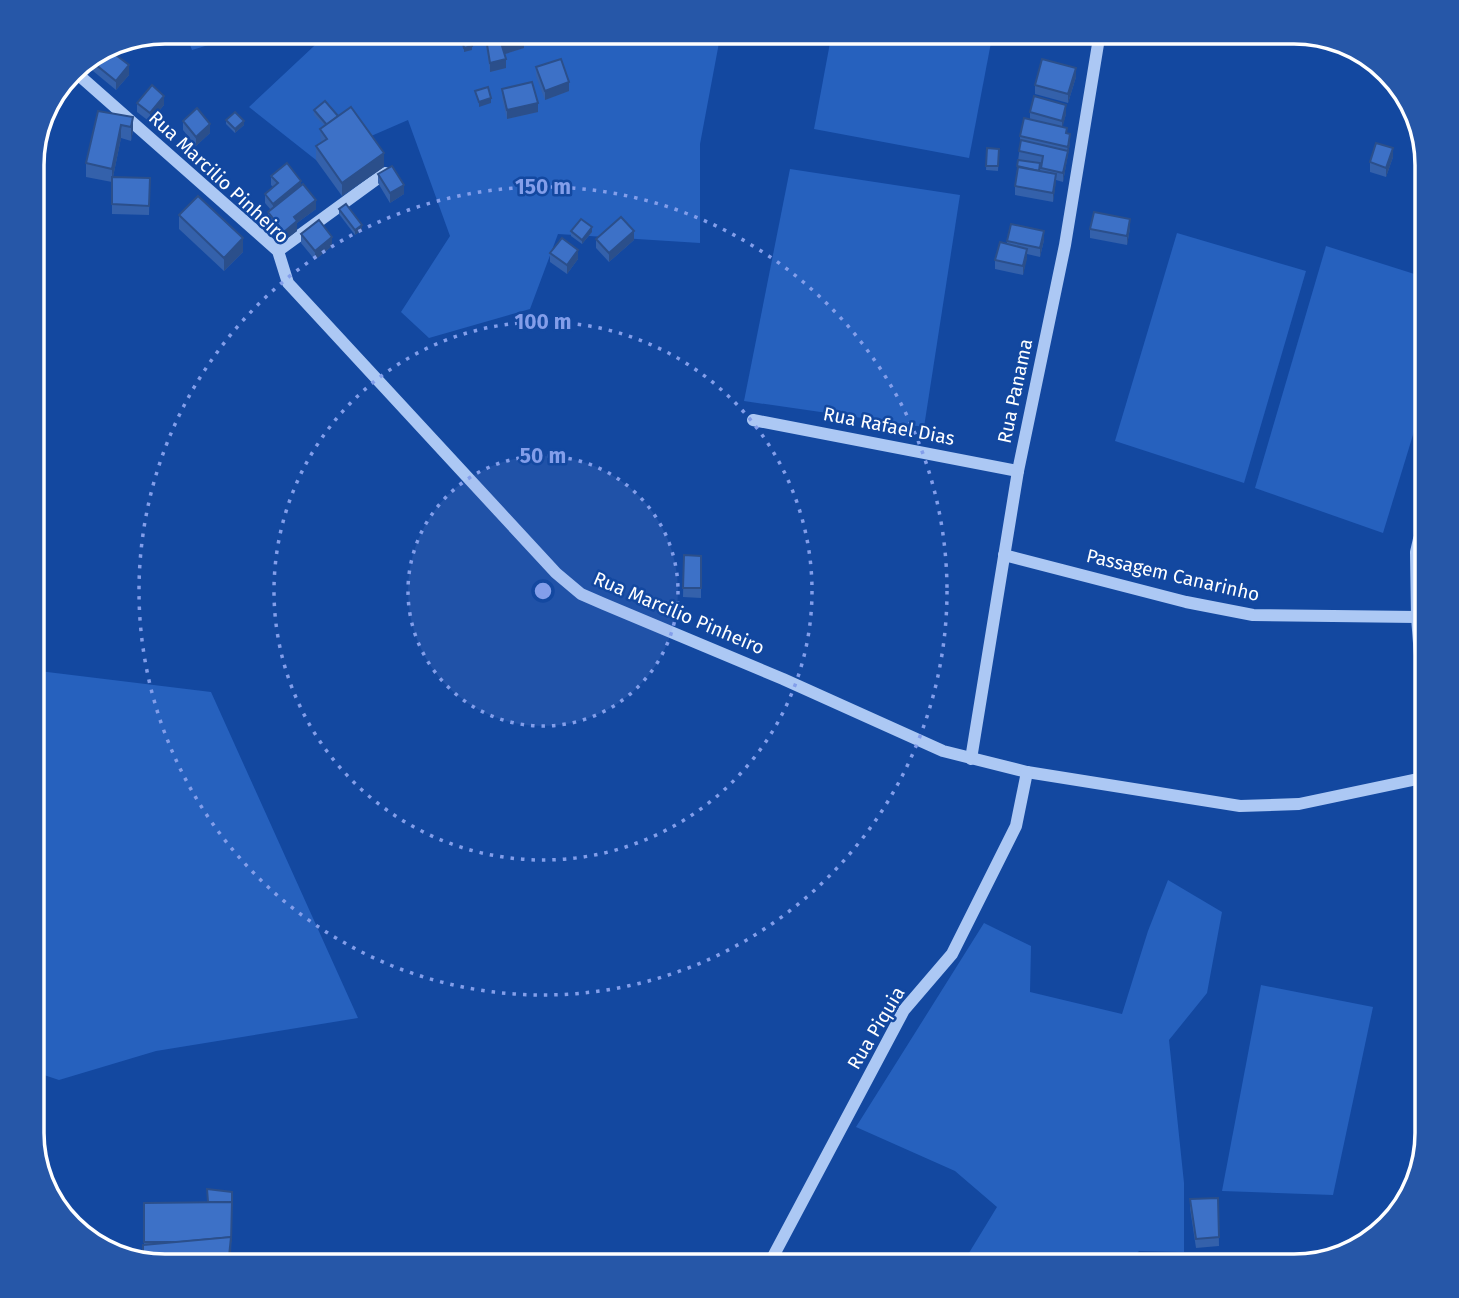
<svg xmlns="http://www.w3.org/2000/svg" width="1459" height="1298" font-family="'Fira Sans',sans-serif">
<rect width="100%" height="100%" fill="#1348a0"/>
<!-- green -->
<g fill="#2661be">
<polygon points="185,32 251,32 192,50"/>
<polygon points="329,32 721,32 700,144 700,243 558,234 530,309 429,338 401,312 450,236 408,120 316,160 249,107"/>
<polygon points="832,32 993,32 969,158 814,129"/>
<polygon points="790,169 960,195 924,427 744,401"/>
<polygon points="1177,233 1306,271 1244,483 1115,441"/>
<polygon points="1326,246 1427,278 1427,389 1383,533 1255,488"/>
<polygon points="32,512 39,671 211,692 358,1018 156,1051 59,1080 32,1071"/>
<polygon points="1168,880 1222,912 1207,993 1169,1040 1184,1183 1184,1252 1139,1251 1124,1266 961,1266 997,1207 955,1171 856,1127 984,923 1031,946 1030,992 1122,1014 1148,931"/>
<polygon points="1261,985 1373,1007 1333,1195 1222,1191"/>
</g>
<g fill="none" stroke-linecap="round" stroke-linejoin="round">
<!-- minor -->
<g stroke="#acc8f4" stroke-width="12">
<polyline points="73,70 278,251 288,283 556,573 581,594 604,604 783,679 943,751 1027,772 1240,806 1299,804 1427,777"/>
<polyline points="278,251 385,173"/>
<polyline points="753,420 1018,471"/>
<polyline points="1004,555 1186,602 1253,615 1417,617 1416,552 1419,539 1427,534"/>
<polyline points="1417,617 1427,746"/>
<polyline points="971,759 1018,471 1065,245 1100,32"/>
<polyline points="768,1266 904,1010 952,954 1016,826 1027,772"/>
</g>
</g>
<!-- wall -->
<g fill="#3461ab">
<polygon points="484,32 522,32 524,48 505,54 506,68 490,72"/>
<polygon points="112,52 129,75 116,90 87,66 87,61"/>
<polygon points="536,67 569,91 545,100 536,76"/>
<polygon points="1076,77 1068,103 1035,94 1035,85"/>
<polygon points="502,89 538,112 507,119 502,98"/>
<polygon points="137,103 164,105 150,122 137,112"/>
<polygon points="314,110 338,116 384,167 342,196 316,160 316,146 321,144 320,129 325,126 314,115"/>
<polygon points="98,111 133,117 133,131 131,141 121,138 113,177 150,178 149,215 112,214 112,178 112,182 86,177 86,163"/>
<polygon points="1030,112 1066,114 1062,127 1067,133 1070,143 1063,182 1056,180 1053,202 1015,195 1015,186 1020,145 1020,136 1030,119"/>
<polygon points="226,120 244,125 235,133 226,124"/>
<polygon points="183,121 210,133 196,146 183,130"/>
<polygon points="41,123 47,123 48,139 36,140"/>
<polygon points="987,148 999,149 998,171 986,170"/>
<polygon points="1393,157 1386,177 1370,172 1370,162"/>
<polygon points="378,174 404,194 390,203 378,183"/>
<polygon points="271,176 301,186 316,209 297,223 297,231 284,241 268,221 268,212 271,210 265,203 265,194 273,187 271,185"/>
<polygon points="339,209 362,230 355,235 339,214"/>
<polygon points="179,215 243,252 224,271 179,229"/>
<polygon points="1130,228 1127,245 1090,238 1090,229"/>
<polygon points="571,231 592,232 582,244 571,236"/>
<polygon points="301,234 332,246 315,260 301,243"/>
<polygon points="596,239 634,240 609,262 596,248"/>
<polygon points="1044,240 1040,257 1027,254 1023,275 995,269 995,260 1007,244 1007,241"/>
<polygon points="550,253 578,259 567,274 550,262"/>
<polygon points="684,555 701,556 701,598 683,597"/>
<polygon points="232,1192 231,1255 144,1245 144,1203 208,1202"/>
<polygon points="1218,1198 1219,1246 1196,1248 1190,1208 1190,1199"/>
</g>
<!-- shaded-wall -->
<g fill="#2b4f8b">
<polygon points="524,39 524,48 502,55 502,46"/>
<polygon points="472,46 472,50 464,52 464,48"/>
<polygon points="506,59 506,68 490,72 490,63"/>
<polygon points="129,65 129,75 116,90 116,81"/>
<polygon points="1076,68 1076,77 1068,103 1068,94"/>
<polygon points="569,82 569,91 545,100 545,91"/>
<polygon points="60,87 60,96 50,99"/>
<polygon points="164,96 164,105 150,122 150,113"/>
<polygon points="491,98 491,103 479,107 479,102"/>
<polygon points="538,103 538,112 507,119 507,110"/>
<polygon points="1066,105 1066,114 1062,130 1062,121"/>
<polygon points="133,117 133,131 131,141 131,127"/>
<polygon points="244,121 244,125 235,133 235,129"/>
<polygon points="210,124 210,133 196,146 196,137"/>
<polygon points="121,125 121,138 112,182 112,169"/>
<polygon points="1070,134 1070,143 1063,182 1063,173"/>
<polygon points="1393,148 1393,157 1386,177 1386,168"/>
<polygon points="384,153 384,167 342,196 342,183"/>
<polygon points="1056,174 1056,183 1053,202 1053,193"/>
<polygon points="301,181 301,190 273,213 273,204"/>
<polygon points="404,185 404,194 390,203 390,193"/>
<polygon points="316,200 316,209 297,223 297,231 284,241 284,232 294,217"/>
<polygon points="1130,219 1130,228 1127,245 1127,236"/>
<polygon points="362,225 362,230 355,235 355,230"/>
<polygon points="592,227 592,232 582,244 582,240"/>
<polygon points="634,231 634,240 609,262 609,253"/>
<polygon points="1044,231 1044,240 1040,257 1040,248"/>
<polygon points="332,237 332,246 315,260 315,251"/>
<polygon points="243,238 243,252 224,271 224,258"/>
<polygon points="1027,249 1027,259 1023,275 1023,266"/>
<polygon points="578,250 578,259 567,274 567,265"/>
<polygon points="232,1202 231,1255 230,1266 228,1266"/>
</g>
<!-- building -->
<g fill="#3d71c7" stroke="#2b4f8b" stroke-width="2">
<polygon points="460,32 469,32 472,46 464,48"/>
<polygon points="485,32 522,32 524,39 502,46 506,59 490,63"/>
<polygon points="112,52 129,65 116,81 90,60"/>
<polygon points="561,59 569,82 545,91 536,67"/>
<polygon points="1042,59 1076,68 1068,94 1035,85"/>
<polygon points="532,82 538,103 507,110 502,89"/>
<polygon points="152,85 164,96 150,113 137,103"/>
<polygon points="488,87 491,98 479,102 475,91"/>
<polygon points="1034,96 1066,105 1062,121 1030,112"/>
<polygon points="325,101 338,116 327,125 314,110"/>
<polygon points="351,107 384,153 342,183 316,146 327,139 320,129"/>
<polygon points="197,108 210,124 196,137 183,121"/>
<polygon points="98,111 133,117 131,127 121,125 112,169 86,163"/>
<polygon points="235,112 244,121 235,129 226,120"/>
<polygon points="1024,118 1067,128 1066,133 1070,134 1068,147 1020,136"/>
<polygon points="41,123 47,123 48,135 37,135"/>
<polygon points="1021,140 1068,151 1063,173 1041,168 1043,156 1019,151"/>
<polygon points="1376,143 1393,148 1386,168 1370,162"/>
<polygon points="987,148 999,149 998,166 986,166"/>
<polygon points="1018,160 1040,163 1039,171 1017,166"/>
<polygon points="287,163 301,181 273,204 265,194 278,183 271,176"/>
<polygon points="392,166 404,185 390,193 378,174"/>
<polygon points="1018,167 1056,174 1053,193 1015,186"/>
<polygon points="112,177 150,178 149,206 112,204"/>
<polygon points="303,184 316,200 294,217 297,221 284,232 268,212"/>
<polygon points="198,196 243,238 224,258 179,215"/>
<polygon points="346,204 362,225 355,230 339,209"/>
<polygon points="1094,212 1130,219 1127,236 1090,229"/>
<polygon points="621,217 634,231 609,253 596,239"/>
<polygon points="581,219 592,227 582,240 571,231"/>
<polygon points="319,220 332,237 315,251 301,234"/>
<polygon points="1011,224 1044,231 1040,248 1007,241"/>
<polygon points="562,238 578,250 567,265 550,253"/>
<polygon points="1000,242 1027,249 1023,266 995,260"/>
<polygon points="684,555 701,556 701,588 683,588"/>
<polygon points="1404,1181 1410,1181 1404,1193"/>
<polygon points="207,1189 232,1192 232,1206 232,1202 208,1202"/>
<polygon points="1218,1198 1219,1237 1196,1239 1190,1199"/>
<polygon points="232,1202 231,1242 231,1237 180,1242 144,1242 144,1203"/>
<polygon points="231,1237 228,1266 164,1266 143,1262 143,1245"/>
</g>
<!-- distance rings -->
<circle cx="543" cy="591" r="135" fill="#839eea" fill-opacity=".12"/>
<g fill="none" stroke="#839eea" stroke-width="3.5" stroke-dasharray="3.5 7">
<circle cx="543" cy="591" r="135"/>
<circle cx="543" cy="591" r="269"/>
<circle cx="543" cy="591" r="404"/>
</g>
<g text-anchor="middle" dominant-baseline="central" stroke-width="5" stroke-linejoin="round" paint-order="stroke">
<!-- street labels -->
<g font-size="19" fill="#fff" stroke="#1348a0">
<text transform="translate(219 177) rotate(43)">Rua Marcilio Pinheiro</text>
<text transform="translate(1015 391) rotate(-78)">Rua Panama</text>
<text transform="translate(889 426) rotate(11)">Rua Rafael Dias</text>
<text transform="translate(1173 575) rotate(13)">Passagem Canarinho</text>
<text transform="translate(679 613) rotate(23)">Rua Marcilio Pinheiro</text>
<text transform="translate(876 1028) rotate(-59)">Rua Piquia</text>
</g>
</g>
<!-- crop -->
<path d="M0 0H1459V1298H0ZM165 44H1294A121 121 0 0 1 1415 165V1133A121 121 0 0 1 1294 1254H165A121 121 0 0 1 44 1133V165A121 121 0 0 1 165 44Z" fill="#2657a8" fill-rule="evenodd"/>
<path fill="none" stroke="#fff" stroke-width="3.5" d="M165 44H1294A121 121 0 0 1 1415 165V1133A121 121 0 0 1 1294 1254H165A121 121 0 0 1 44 1133V165A121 121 0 0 1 165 44Z"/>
<circle cx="543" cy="591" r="10" fill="#839eea" stroke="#1348a0" stroke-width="3.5"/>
<g font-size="21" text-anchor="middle" font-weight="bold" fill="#839eea" stroke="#1348a0" stroke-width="5" stroke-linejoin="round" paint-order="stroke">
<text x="543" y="194">150 m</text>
<text x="543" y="329">100 m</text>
<text x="543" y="463">50 m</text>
</g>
</svg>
